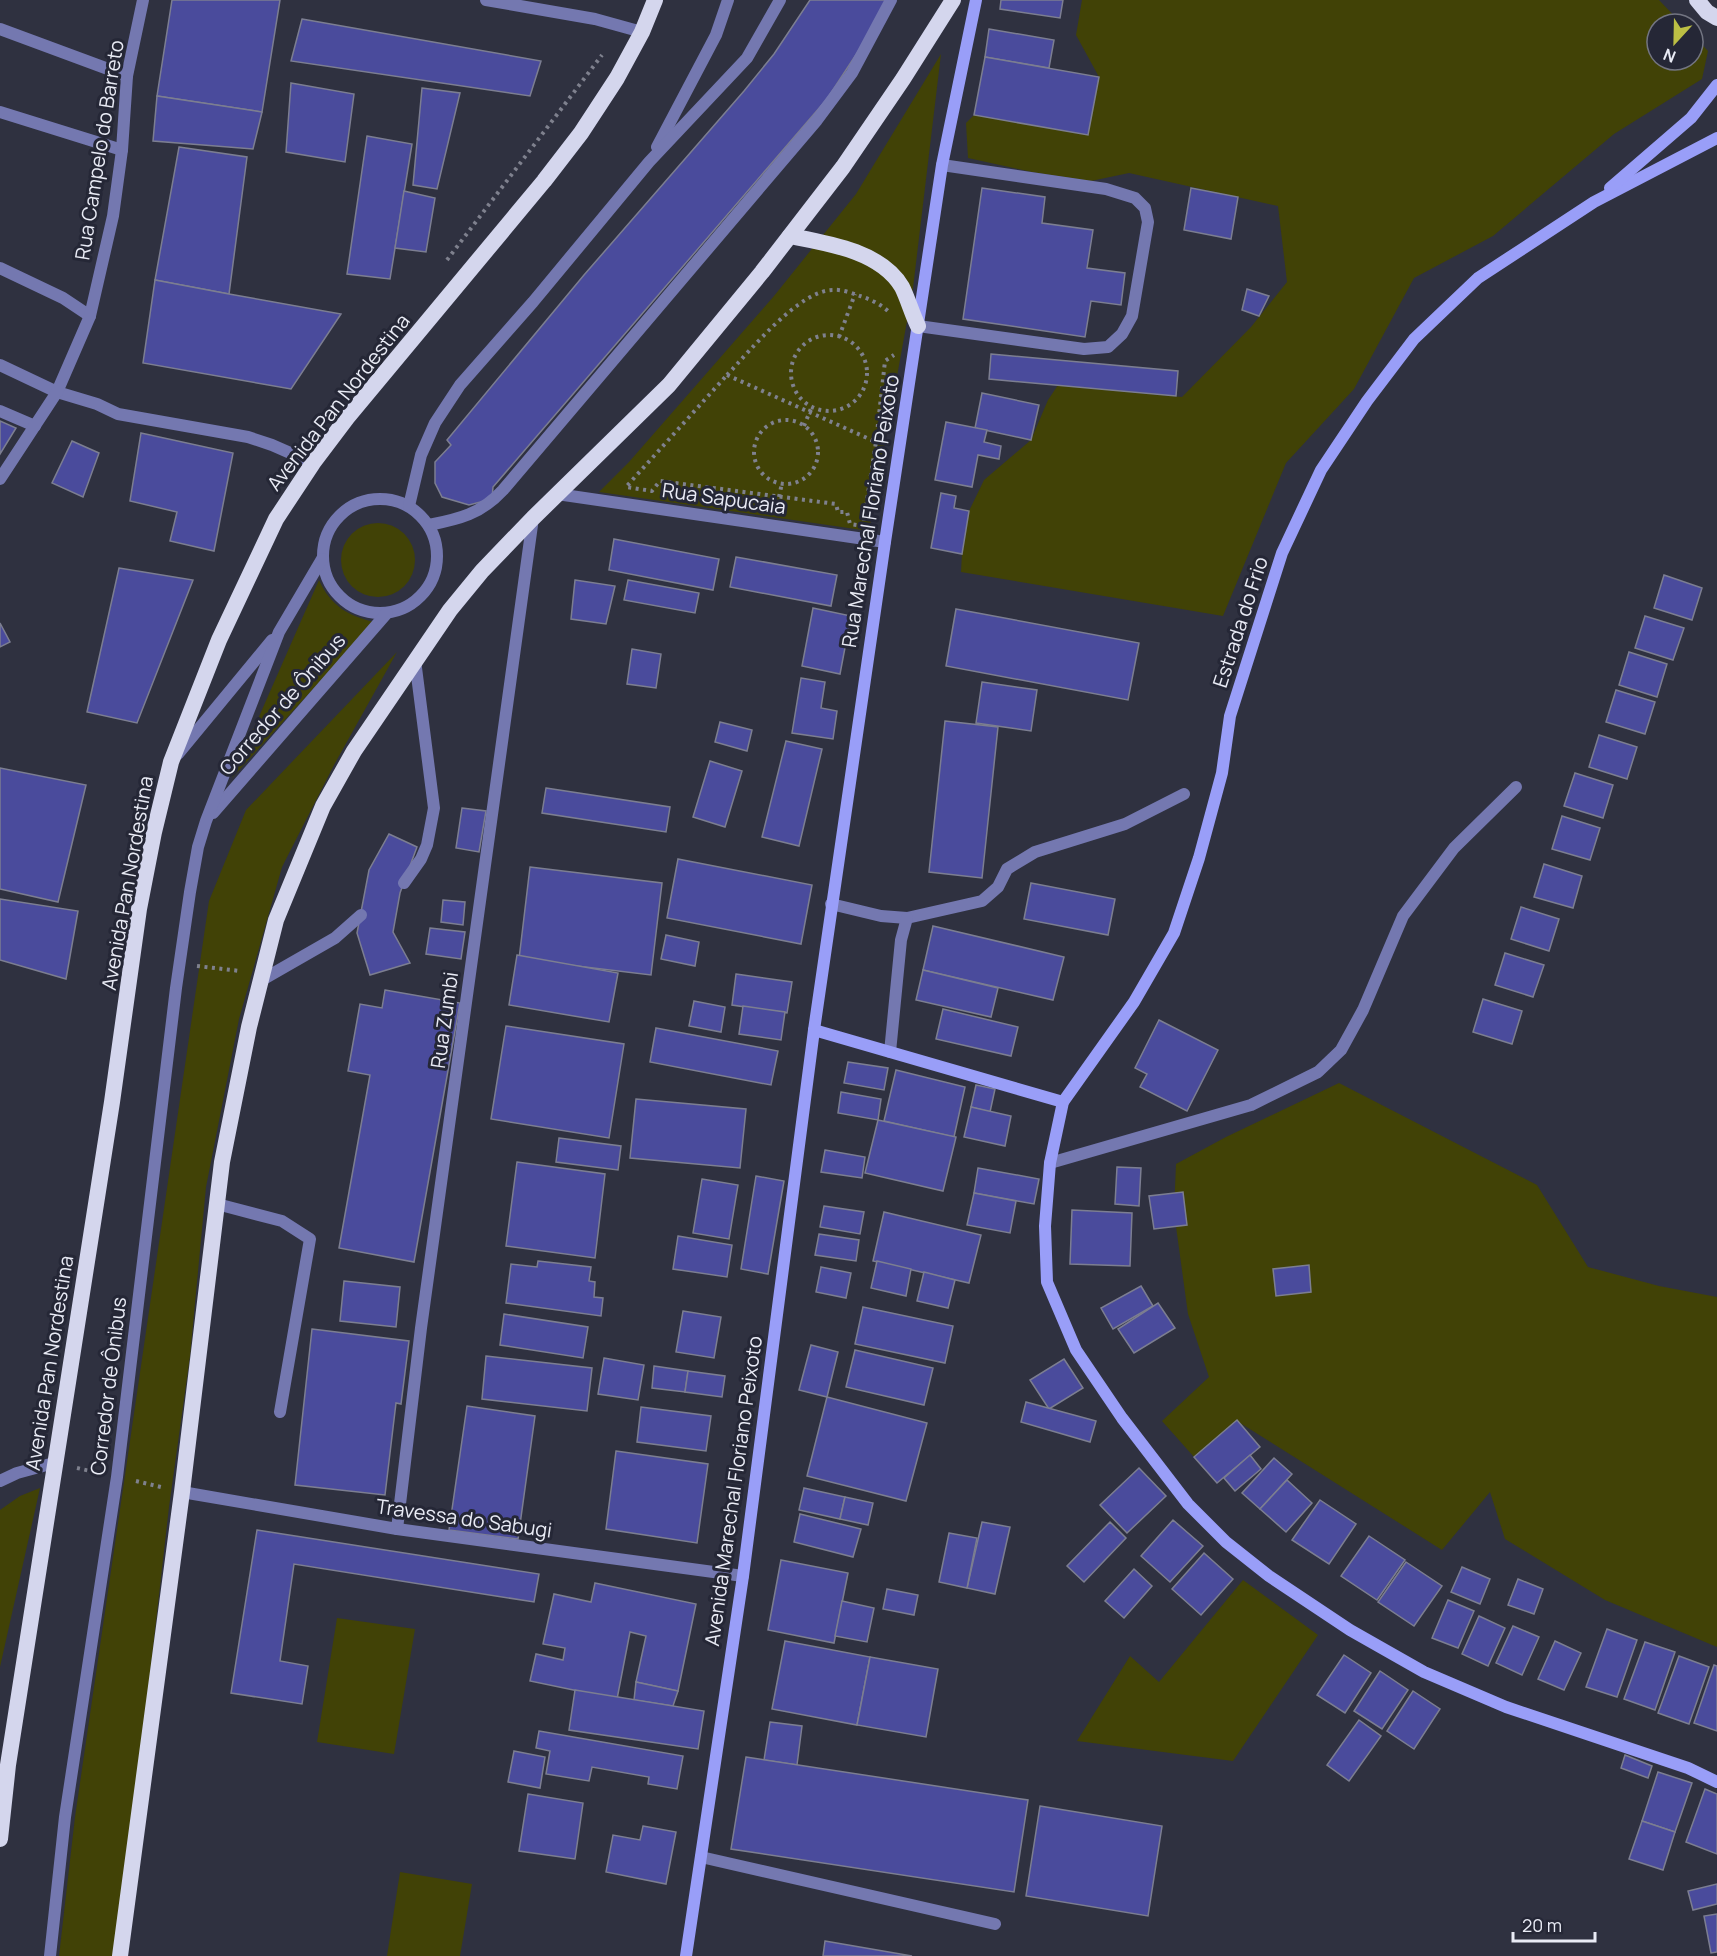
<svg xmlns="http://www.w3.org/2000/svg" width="1717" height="1956" font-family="Manrope,sans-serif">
<rect width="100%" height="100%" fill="#2f3140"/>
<!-- green -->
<g fill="#414206">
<polygon points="1082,0 1659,0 1682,24 1657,24 1657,60 1693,60 1693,35 1708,51 1702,79 1614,134 1493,236 1414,278 1354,389 1286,463 1223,616 961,572 962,553 969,511 984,480 1031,440 1048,400 1058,385 1182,397 1251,327 1287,282 1278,206 1129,173 1091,181 1032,172 968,158 966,123 974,115 1088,135 1099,77 1076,35"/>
<polygon points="941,54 913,288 869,531 599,492 629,462 774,296 856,194"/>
<circle cx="378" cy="560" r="37"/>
<path d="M 319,580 C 331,606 347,615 374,622 L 232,778 Z"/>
<polygon points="397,652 334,765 282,867 239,1019 206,1187 190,1356 169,1507 118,1956 59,1956 75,1817 209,901 246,810"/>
<polygon points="1339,1083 1537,1185 1588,1267 1659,1286 1717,1297 1717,1647 1605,1600 1505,1539 1490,1492 1442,1550 1237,1421 1194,1457 1162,1421 1209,1377 1188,1314 1174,1212 1176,1164 1226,1137"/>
<polygon points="40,1488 0,1667 0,1510 20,1496"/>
<polygon points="1243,1580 1318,1635 1233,1761 1077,1741 1130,1656 1159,1682"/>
<polygon points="337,1618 415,1629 394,1754 317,1742"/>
<polygon points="400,1872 472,1884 460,1956 387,1956"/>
</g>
<!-- building -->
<g fill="#4a4b9c" stroke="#7c7e91" stroke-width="1.5">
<polygon points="172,0 280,0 262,112 157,96"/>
<polygon points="810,0 886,0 865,41 827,99 493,487 492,499 469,505 442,497 435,483 435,462 451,445 447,440 584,275 744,91 774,54"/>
<polygon points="1001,0 1063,0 1060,18 1000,9"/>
<polygon points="302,19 541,61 530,96 291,61"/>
<polygon points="989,29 1054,40 1049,68 985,57"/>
<polygon points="985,57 1099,77 1088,135 974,115"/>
<polygon points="291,83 354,94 345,162 286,152"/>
<polygon points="422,88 460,93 437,189 413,185"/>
<polygon points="157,96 262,112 253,149 153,141"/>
<polygon points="367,136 412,144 390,279 347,274"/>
<polygon points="179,147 247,157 229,294 155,280"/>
<polygon points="982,188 1045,197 1042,223 1093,230 1087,268 1125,273 1121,305 1091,301 1085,337 963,319"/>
<polygon points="1191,188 1238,197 1231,239 1184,230"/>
<polygon points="404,191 435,198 426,252 395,248"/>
<polygon points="155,280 229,294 341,314 291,389 143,363"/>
<polygon points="1247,289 1269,296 1259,316 1242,310"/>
<polygon points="991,354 1178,371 1176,396 989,379"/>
<polygon points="982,393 1039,405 1031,440 975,428"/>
<polygon points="0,421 16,428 0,454"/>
<polygon points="946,422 987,430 984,442 1001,446 999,459 978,455 972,487 935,480"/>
<polygon points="141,433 233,453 214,551 170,541 177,512 130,501"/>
<polygon points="72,441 99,453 83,497 52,483"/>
<polygon points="941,493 956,496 954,508 969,511 962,554 931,548"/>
<polygon points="614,539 719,559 713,590 609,570"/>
<polygon points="736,557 837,575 831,606 730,587"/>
<polygon points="119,568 193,580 137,723 87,712"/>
<polygon points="1664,575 1702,588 1692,620 1654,608"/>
<polygon points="575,580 615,586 606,624 571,619"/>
<polygon points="628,580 699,593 695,613 624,600"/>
<polygon points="813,608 851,616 840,674 802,666"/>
<polygon points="956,609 1139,643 1128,700 946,666"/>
<polygon points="1645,616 1684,628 1673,660 1635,648"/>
<polygon points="0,623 10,642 0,647"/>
<polygon points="632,649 661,654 656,688 627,684"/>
<polygon points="1629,652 1667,664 1657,697 1619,685"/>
<polygon points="801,678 825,682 821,708 837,711 833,739 792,733"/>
<polygon points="982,682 1037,690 1031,731 976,723"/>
<polygon points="1616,690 1655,702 1645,734 1606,722"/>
<polygon points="945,721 998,727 982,878 929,872"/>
<polygon points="720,722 752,730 747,751 715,742"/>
<polygon points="1599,735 1637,747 1627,779 1589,767"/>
<polygon points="786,741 822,749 799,846 762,837"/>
<polygon points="710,761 742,771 725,827 693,817"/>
<polygon points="0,768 86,785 58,902 0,889"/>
<polygon points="1575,773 1613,785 1603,818 1564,806"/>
<polygon points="546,788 670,807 666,832 542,813"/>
<polygon points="462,808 486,811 479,852 456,848"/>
<polygon points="1562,816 1600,828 1590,860 1552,849"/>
<polygon points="389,834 417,847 400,893 393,932 410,963 370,975 357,933 369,870"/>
<polygon points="678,859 812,885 801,944 667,918"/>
<polygon points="1544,864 1582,876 1573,908 1534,897"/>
<polygon points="530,867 662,883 651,975 519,959"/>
<polygon points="1031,883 1115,899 1108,935 1024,919"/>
<polygon points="0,899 78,911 66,979 0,960"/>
<polygon points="443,900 465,902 463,925 441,922"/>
<polygon points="1521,907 1559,919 1549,951 1511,939"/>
<polygon points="933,926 1064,957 1053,1000 923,970"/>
<polygon points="430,928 465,932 461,959 426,954"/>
<polygon points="666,935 699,942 695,966 661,959"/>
<polygon points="1505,953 1544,965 1533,997 1495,985"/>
<polygon points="517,955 618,973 609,1022 509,1005"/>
<polygon points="923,970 998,988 991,1017 916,1000"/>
<polygon points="736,974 792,982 787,1013 732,1005"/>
<polygon points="385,990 460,1003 414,1262 339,1248 370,1075 348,1071 360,1004 382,1008"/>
<polygon points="1483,999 1522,1011 1512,1044 1473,1032"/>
<polygon points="694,1001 725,1007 721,1032 689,1026"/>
<polygon points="743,1006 785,1012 781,1040 739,1034"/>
<polygon points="943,1009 1018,1027 1011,1056 936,1039"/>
<polygon points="1159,1020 1218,1050 1187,1111 1140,1087 1147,1074 1135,1068"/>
<polygon points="506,1026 624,1044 609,1138 491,1119"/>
<polygon points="656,1028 778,1051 771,1085 650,1062"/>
<polygon points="848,1062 888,1068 884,1090 844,1083"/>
<polygon points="896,1070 965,1087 954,1137 884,1121"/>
<polygon points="976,1085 995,1089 990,1112 971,1107"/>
<polygon points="841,1092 881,1099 878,1120 838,1113"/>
<polygon points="636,1099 746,1109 740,1168 630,1158"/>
<polygon points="971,1107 1011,1116 1005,1146 964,1137"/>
<polygon points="878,1120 956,1137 943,1191 865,1173"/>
<polygon points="559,1138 621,1146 618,1170 556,1162"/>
<polygon points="825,1150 865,1157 862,1178 821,1172"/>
<polygon points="517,1162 605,1174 595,1258 506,1246"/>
<polygon points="1117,1167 1141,1168 1139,1206 1115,1204"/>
<polygon points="978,1168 1039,1179 1034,1204 974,1193"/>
<polygon points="756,1176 784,1181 768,1274 741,1269"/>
<polygon points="702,1179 738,1185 729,1239 693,1233"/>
<polygon points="1183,1192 1187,1225 1154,1229 1149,1196"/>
<polygon points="974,1193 1016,1201 1010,1233 967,1225"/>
<polygon points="824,1206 864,1212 860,1234 820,1227"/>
<polygon points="1072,1210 1132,1213 1130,1266 1070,1264"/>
<polygon points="884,1212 981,1235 969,1283 873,1261"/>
<polygon points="819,1234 859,1240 856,1261 815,1255"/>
<polygon points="678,1236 732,1245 727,1277 673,1269"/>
<polygon points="538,1261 591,1267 589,1281 595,1282 594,1297 603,1298 601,1316 506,1303 511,1264 537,1267"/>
<polygon points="877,1261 911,1269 906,1296 871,1288"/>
<polygon points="1309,1265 1311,1292 1276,1296 1273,1269"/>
<polygon points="821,1267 851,1273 846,1298 816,1292"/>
<polygon points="924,1272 955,1280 948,1308 917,1301"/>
<polygon points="344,1281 400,1287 396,1327 340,1321"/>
<polygon points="1141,1286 1153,1306 1113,1329 1101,1308"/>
<polygon points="1158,1303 1175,1328 1134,1353 1118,1329"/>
<polygon points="863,1307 953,1326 945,1363 855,1344"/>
<polygon points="683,1311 721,1317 714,1358 676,1352"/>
<polygon points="504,1314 588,1327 583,1358 500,1345"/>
<polygon points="312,1329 409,1341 401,1404 396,1403 385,1495 295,1485"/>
<polygon points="811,1345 838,1352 827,1397 799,1390"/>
<polygon points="855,1350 933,1368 924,1405 846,1387"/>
<polygon points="486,1356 592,1368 587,1411 482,1399"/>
<polygon points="604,1358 644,1365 638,1400 598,1394"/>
<polygon points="1064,1359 1083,1388 1049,1409 1030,1380"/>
<polygon points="654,1366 688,1371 685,1392 652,1388"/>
<polygon points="688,1371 725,1376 722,1397 685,1392"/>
<polygon points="827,1397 927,1423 906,1501 807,1476"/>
<polygon points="1026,1402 1096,1421 1090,1442 1021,1422"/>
<polygon points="467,1406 535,1416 518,1539 449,1530"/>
<polygon points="641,1407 711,1416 706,1451 637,1442"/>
<polygon points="1237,1420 1260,1447 1217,1483 1194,1457"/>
<polygon points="616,1451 708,1464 697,1543 606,1529"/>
<polygon points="1250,1455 1261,1469 1235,1491 1224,1478"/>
<polygon points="1274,1458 1292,1474 1260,1509 1242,1493"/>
<polygon points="1139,1468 1166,1496 1127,1533 1100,1505"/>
<polygon points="1287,1480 1312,1503 1286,1532 1260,1509"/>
<polygon points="804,1488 845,1497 840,1519 799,1510"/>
<polygon points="845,1497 873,1503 868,1525 840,1519"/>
<polygon points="1320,1500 1356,1524 1329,1564 1292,1540"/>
<polygon points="800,1514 861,1529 853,1557 794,1542"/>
<polygon points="1173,1520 1203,1546 1170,1582 1141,1556"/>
<polygon points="982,1522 1010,1527 995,1594 967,1588"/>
<polygon points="1110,1522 1126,1538 1084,1582 1067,1566"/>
<polygon points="257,1530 539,1574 534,1602 294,1564 280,1661 308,1666 302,1704 231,1693"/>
<polygon points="949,1533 977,1538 967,1588 939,1582"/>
<polygon points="1369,1536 1405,1560 1377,1600 1341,1576"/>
<polygon points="1204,1553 1233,1579 1201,1615 1172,1589"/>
<polygon points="781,1560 848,1573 834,1643 768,1630"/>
<polygon points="1406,1562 1442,1586 1414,1626 1378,1602"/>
<polygon points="1462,1567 1490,1579 1480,1604 1451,1592"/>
<polygon points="1134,1569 1152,1586 1124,1618 1105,1601"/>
<polygon points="1518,1579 1543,1589 1534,1614 1508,1605"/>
<polygon points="595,1583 696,1604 678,1691 636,1682 646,1636 630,1632 617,1699 530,1681 536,1654 563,1660 565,1648 543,1644 554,1594 591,1602"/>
<polygon points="887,1589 918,1595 914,1615 883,1609"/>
<polygon points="1448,1600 1474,1611 1458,1648 1432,1638"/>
<polygon points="842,1601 874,1608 867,1642 835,1636"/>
<polygon points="1479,1616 1505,1628 1488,1666 1462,1654"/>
<polygon points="1513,1626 1539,1637 1522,1675 1496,1663"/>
<polygon points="1607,1629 1637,1640 1617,1697 1586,1687"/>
<polygon points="785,1641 870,1657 857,1725 772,1709"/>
<polygon points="1555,1641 1581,1653 1564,1690 1538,1679"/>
<polygon points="1645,1642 1675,1652 1655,1710 1624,1699"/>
<polygon points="1344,1655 1371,1673 1345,1713 1317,1695"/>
<polygon points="1679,1656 1709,1667 1689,1724 1658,1713"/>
<polygon points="870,1657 938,1669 926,1737 857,1725"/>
<polygon points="1714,1665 1717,1666 1717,1731 1694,1723"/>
<polygon points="1380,1671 1408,1690 1382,1729 1354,1711"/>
<polygon points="636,1682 678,1691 673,1706 634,1700"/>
<polygon points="575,1690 704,1711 698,1749 569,1730"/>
<polygon points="1413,1691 1440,1709 1414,1749 1387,1731"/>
<polygon points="1359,1720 1381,1736 1349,1781 1327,1765"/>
<polygon points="770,1722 802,1726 797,1765 764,1760"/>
<polygon points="539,1731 683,1756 677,1789 648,1784 649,1777 592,1767 589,1781 546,1774 550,1751 536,1748"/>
<polygon points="514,1751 545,1757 540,1788 508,1782"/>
<polygon points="1625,1755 1652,1766 1648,1778 1621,1768"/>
<polygon points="746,1757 1028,1800 1014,1892 731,1849"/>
<polygon points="1658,1772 1692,1783 1675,1832 1642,1821"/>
<polygon points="1705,1789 1717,1794 1717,1854 1686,1842"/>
<polygon points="528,1794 583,1803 575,1859 519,1851"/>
<polygon points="1040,1806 1162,1826 1148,1916 1026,1896"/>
<polygon points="1642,1821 1675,1832 1663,1870 1629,1859"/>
<polygon points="643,1826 676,1832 666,1884 606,1872 613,1835 640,1840"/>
<polygon points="1717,1884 1717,1904 1693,1910 1688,1891"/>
<polygon points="1717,1914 1717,1952 1711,1953 1704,1916"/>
<polygon points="825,1941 912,1956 823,1956"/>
</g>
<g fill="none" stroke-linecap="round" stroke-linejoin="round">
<!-- path -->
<g stroke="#7f818e" stroke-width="4" stroke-dasharray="3 4.5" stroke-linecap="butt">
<polyline points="447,260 602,55"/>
<circle cx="829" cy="373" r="38"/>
<polyline points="839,337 855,294"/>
<polygon points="727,375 876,442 863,526 850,524 847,512 838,512 836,504 660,481 652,491 626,487"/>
<path d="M 727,375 C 750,351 799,290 833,290 C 841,289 852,293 860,296 C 870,299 880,304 888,311"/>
<circle cx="786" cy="452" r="32"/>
<polyline points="804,426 812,406"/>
<polyline points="876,442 885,361 894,355"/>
<polyline points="779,497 782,483"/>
<polyline points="197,966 240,971"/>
<polyline points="77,1468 99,1473"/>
<polyline points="136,1481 161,1487"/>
</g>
<!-- service -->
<g stroke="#7478b0" stroke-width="12">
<polyline points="657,147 716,35 728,0"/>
<polyline points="918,326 1084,349 1108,347 1122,334 1132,316 1148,222 1145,208 1135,198 1106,189 942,165"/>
<circle cx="380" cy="556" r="57"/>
<polyline points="409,506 421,455 435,423 460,385 533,302 649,162 747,58 780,0"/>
<path d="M 429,525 C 459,519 481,514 503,490 L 817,120 L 852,73 L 891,0"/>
<polyline points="178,754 272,640"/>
<polyline points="213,813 387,613"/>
<polyline points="404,883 421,859 427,845 434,808 415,660"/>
<polyline points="260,981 335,938 361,915"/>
<polyline points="217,1204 282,1221 310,1239 280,1412"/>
<polyline points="701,1857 995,1924"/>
<polyline points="50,1956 65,1817 117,1477 176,988 190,892 198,847 206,821 279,632 322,559"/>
</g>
<!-- minor -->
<g stroke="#7478b0" stroke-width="12">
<polyline points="486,0 595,19 642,32"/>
<polyline points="0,29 127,76"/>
<polyline points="0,112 122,150"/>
<polyline points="0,268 63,298 90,316"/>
<polyline points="0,365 57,392 97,404 118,414 248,437 272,445 313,463"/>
<polyline points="0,411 35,426"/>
<polyline points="0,479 57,392 90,316 113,216 122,150 127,76 143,0"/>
<polyline points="557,494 885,542"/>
<polyline points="831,904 881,916 907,918 982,901 998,887 1007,869 1035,852 1125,824 1184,794"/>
<polyline points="890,1052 901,940 907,918"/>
<polyline points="1050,1163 1251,1105 1318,1072 1341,1050 1363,1010 1403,916 1454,848 1516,787"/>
<polyline points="182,1492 397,1529 743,1576"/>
<polyline points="397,1529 421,1328 533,518"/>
</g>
<!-- tertiary -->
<polyline stroke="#7478b0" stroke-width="12" points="0,1481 17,1473 54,1463"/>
<!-- secondary -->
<g stroke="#999ef8" stroke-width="12">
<polyline points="1717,138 1594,202 1478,278 1414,339 1367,401 1321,470 1282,553 1230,716 1222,773 1199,858 1174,933 1134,1002 1063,1102 1050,1163 1045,1226 1047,1282 1076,1350 1122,1418 1188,1504 1226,1542 1269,1576 1350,1630 1424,1672 1506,1707 1688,1768 1717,1782"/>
<polyline points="1610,188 1691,118 1717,85"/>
<polyline points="814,1030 1063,1102"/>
<polyline points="686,1956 743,1576 814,1030 885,542 942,165 976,0"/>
</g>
<!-- trunk -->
<g stroke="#d4d6ed" stroke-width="16">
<polyline points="1697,0 1707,12 1717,18"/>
<path d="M 790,236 C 827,243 881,251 902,287 C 908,299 912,314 918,326"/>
<polyline points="0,1839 8,1765 112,1102 139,909 154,832 171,762 219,640 276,519 313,463 347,418 544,181 581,133 617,78 642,32 655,0"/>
<polyline points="120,1956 182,1492 222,1162 249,1027 276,920 323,806 354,751 450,610 482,571 533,518 669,385 762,272 843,167 903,79 953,0"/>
</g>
</g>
<g text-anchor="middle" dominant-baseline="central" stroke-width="6" stroke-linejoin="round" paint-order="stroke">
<!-- street labels -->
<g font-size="20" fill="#e9ebf5" stroke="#252736">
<text transform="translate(99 150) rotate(-81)">Rua Campelo do Barreto</text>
<text transform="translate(338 402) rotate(-52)">Avenida Pan Nordestina</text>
<text transform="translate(724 498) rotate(8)">Rua Sapucaia</text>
<text transform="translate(870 511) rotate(-81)">Rua Marechal Floriano Peixoto</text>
<text transform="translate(1240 622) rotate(-72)">Estrada do Frio</text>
<text transform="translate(282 704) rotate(-49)">Corredor de Ônibus</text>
<text transform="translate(127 883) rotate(-80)">Avenida Pan Nordestina</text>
<text transform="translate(444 1020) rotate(-82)">Rua Zumbi</text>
<text transform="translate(49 1363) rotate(-81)">Avenida Pan Nordestina</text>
<text transform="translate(108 1386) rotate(-83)">Corredor de Ônibus</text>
<text transform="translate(733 1491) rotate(-82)">Avenida Marechal Floriano Peixoto</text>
<text transform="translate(464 1518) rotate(8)">Travessa do Sabugi</text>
</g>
</g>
<!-- north arrow -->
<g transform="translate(1675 42) rotate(202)"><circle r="28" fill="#252736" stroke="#737582" stroke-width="1.5"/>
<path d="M0-4.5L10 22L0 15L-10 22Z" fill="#bcbf44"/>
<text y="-9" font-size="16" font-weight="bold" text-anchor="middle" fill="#e9ebf5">N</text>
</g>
<!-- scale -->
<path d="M1513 1932v9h82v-9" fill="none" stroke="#e9ebf5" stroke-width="3"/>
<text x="1522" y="1932" font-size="18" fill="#e9ebf5" stroke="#252736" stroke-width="4.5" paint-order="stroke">20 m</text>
</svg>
